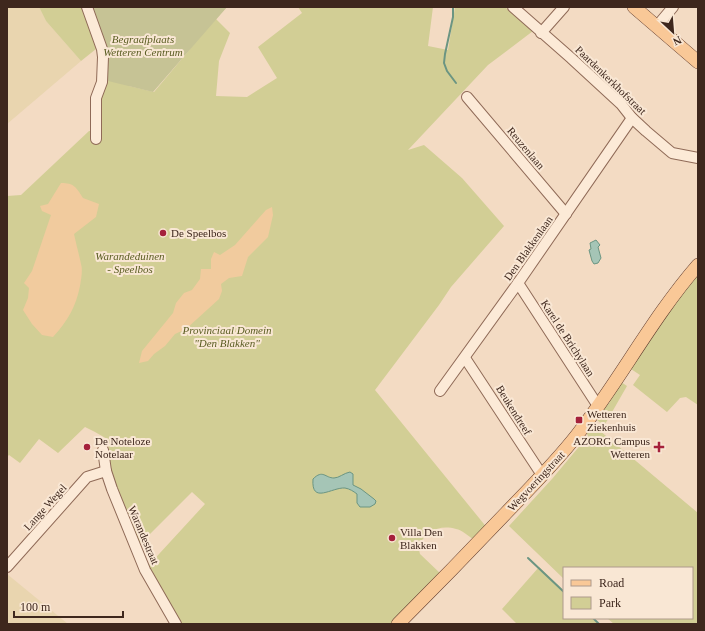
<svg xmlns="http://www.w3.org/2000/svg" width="705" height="631" font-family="Georgia,serif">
<rect width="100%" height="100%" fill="#f3dbc3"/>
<!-- farmland -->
<g fill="#e9d5af">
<polygon points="7,7 39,7 46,21 81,61 7,124"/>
<polygon points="7,574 68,624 7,624"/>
</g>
<!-- green -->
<g fill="#d2ce95" fill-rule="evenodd">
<polygon points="39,7 84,7 96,49 81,61 46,21"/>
<path d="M 227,7 L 216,19 L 230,33 L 219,61 L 216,96 L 247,97 L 277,78 L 258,47 L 302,13 L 298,7 L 433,7 L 428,46 L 448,50 L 455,7 L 505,7 L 533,31 L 488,65 L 408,150 L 424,145 L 462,178 L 504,226 L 451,287 L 439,305 L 375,390 L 488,529 L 473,539 C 468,536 462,530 456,529 C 439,524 426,532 418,546 L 420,554 L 442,575 L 392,624 L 180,624 L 148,566 L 205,504 L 192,492 L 138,546 L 107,467 L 109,440 L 95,432 L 85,427 L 58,453 L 39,439 L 20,463 L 9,455 L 7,457 L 7,196 L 21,195 L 89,131 L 92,131 L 96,127 L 103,90 L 104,80 ZM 191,48 L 154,92 L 129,86 Z"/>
<polygon points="698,274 698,405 686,397 680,398 667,412 633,385 640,375 631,369 659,322"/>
<polygon points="621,382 627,386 604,426 596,419 606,405 607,405 610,402 608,400"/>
<polygon points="593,425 698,513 698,624 614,624 607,618 692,618 692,568 564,568 564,579 509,526 552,479 588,436 586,432"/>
<polygon points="539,567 564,591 564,618 592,618 598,624 517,624 502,609"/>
</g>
<!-- sand -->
<g fill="#f1cb9e">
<path d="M 61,183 C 74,183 76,187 83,198 L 99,204 L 96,217 L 74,234 C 76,244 79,254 81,264 C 83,271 81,279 80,286 C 76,306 68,321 53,337 L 42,335 L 32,324 L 23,310 L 28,298 L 29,288 L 24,283 L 32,271 L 51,215 L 42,211 L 40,206 L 48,204 Z"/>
<polygon points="272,207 273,215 268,237 248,257 242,276 229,278 221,284 222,291 219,299 186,329 175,334 165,346 154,354 148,361 139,363 142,351 173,313 176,303 184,293 192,290 200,279 201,269 211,269 211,259 214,252 220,255 235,245 266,210"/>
</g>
<!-- cemetery -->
<polygon fill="#c6c395" points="89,7 227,7 153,92 104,80"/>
<!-- water -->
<g fill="#a5c5b6" stroke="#6b9582">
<polygon points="596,240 600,245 598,247 601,258 598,263 594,264 592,261 589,250 591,249 590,243"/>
<path d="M 350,472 L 353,474 L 353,485 L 361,489 L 374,499 L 376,501 L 375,504 L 370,507 L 360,507 L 357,503 L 357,494 C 353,491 350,489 345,488 C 332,487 311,505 313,479 C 323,469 325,478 334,478 C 339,478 344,473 350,472 Z"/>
</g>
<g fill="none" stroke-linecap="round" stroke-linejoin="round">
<!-- stream -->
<g stroke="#6b9582" stroke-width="2">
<polyline points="453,7 453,17 445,54 444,63 447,71 456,83"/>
<polyline points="528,558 564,592"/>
<polyline points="593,618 599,624"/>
</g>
<!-- minor casing -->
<g stroke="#8f6a57" stroke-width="12">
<g id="minor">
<polyline points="87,7 102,49 103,57 102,82 96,98 96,139"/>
<polyline points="513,7 571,58 621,104 632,118 646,131 672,153 698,158"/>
<polyline points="657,26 673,7"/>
<polyline points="541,33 564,7"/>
<polyline points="467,97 566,214"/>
<polyline points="518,283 598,406"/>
<polyline points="465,358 542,475"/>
<polyline points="440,391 518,283 632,118"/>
<polyline points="103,450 106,471 112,489 145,570 176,624"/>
<polyline points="7,567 87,477 106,471"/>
</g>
</g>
<!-- major casing -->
<g stroke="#5d392c" stroke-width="14">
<g id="major">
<polyline points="634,7 698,62"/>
<path d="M 398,624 C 434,588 470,551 506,513 C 530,488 555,463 577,435 C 620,380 652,318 698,265"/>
</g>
</g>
<!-- minor -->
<use href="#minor" stroke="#fcead7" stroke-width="10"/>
<!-- major -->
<use href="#major" stroke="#f9c897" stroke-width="13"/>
</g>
<!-- markers -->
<g fill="#a5213b" stroke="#f9e7d4" stroke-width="1.5">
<circle cx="163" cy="233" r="4"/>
<rect x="575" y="416" width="8" height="8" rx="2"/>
<circle cx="87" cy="447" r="4"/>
<path d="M657 441h4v4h4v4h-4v4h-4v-4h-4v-4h4z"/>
<circle cx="392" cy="538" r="4"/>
</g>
<g text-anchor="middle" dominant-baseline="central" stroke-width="4" stroke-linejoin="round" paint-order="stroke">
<!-- park labels -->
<g font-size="11" font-style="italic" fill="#595c21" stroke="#f9e7d4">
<text x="143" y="39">Begraafplaats<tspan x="143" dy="13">Wetteren Centrum</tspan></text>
<text x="130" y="256">Warandeduinen<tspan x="130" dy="13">- Speelbos</tspan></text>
<text x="227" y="330">Provinciaal Domein<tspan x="227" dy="13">"Den Blakken"</tspan></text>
</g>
<!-- street labels -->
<g font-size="11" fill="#3e271d" stroke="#f9e7d4">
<text transform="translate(611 80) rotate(44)">Paardenkerkhofstraat</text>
<text transform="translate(526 148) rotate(50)">Reuzenlaan</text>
<text transform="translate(528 248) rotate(-55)">Den Blakkenlaan</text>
<text transform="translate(568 338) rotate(57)">Karel de Brichylaan</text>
<text transform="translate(514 410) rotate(58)">Beukendreef</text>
<text transform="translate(536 481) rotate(-47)">Wegvoeringstraat</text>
<text transform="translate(45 507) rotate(-48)">Lange Wegel</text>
<text transform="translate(144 535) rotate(67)">Warandestraat</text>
</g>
<!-- poi labels -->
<g font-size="11" fill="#3e271d" stroke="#f9e7d4" text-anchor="start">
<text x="171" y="233">De Speelbos</text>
<text x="587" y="414">Wetteren<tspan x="587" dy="13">Ziekenhuis</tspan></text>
<text x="95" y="441">De Noteloze<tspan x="95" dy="13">Notelaar</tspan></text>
<text x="650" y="441" text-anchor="end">AZORG Campus<tspan x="650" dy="13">Wetteren</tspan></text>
<text x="400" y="532">Villa Den<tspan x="400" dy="13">Blakken</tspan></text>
</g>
</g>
<!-- border -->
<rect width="705" height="631" fill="none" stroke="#3e271d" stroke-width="16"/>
<!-- legend -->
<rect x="563" y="567" width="130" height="52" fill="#f9e7d4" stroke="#ae9a8b"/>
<rect x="571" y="580" width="20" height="6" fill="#f9c897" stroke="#ae9a8b"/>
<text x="599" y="587" font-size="12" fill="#3e271d">Road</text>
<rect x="571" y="597" width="20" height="12" fill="#d2ce95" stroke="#ae9a8b"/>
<text x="599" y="607" font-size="12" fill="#3e271d">Park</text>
<!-- north arrow -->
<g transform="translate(673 32) rotate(154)" stroke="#f9e7d4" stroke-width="3" paint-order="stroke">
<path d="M0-3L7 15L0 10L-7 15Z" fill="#3e271d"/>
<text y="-6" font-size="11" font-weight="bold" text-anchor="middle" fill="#3e271d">N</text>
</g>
<!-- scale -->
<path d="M14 611v6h109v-6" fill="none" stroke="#3e271d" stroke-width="2"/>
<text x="20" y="611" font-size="12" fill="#3e271d" stroke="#f9e7d4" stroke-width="3" paint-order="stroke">100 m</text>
</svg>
